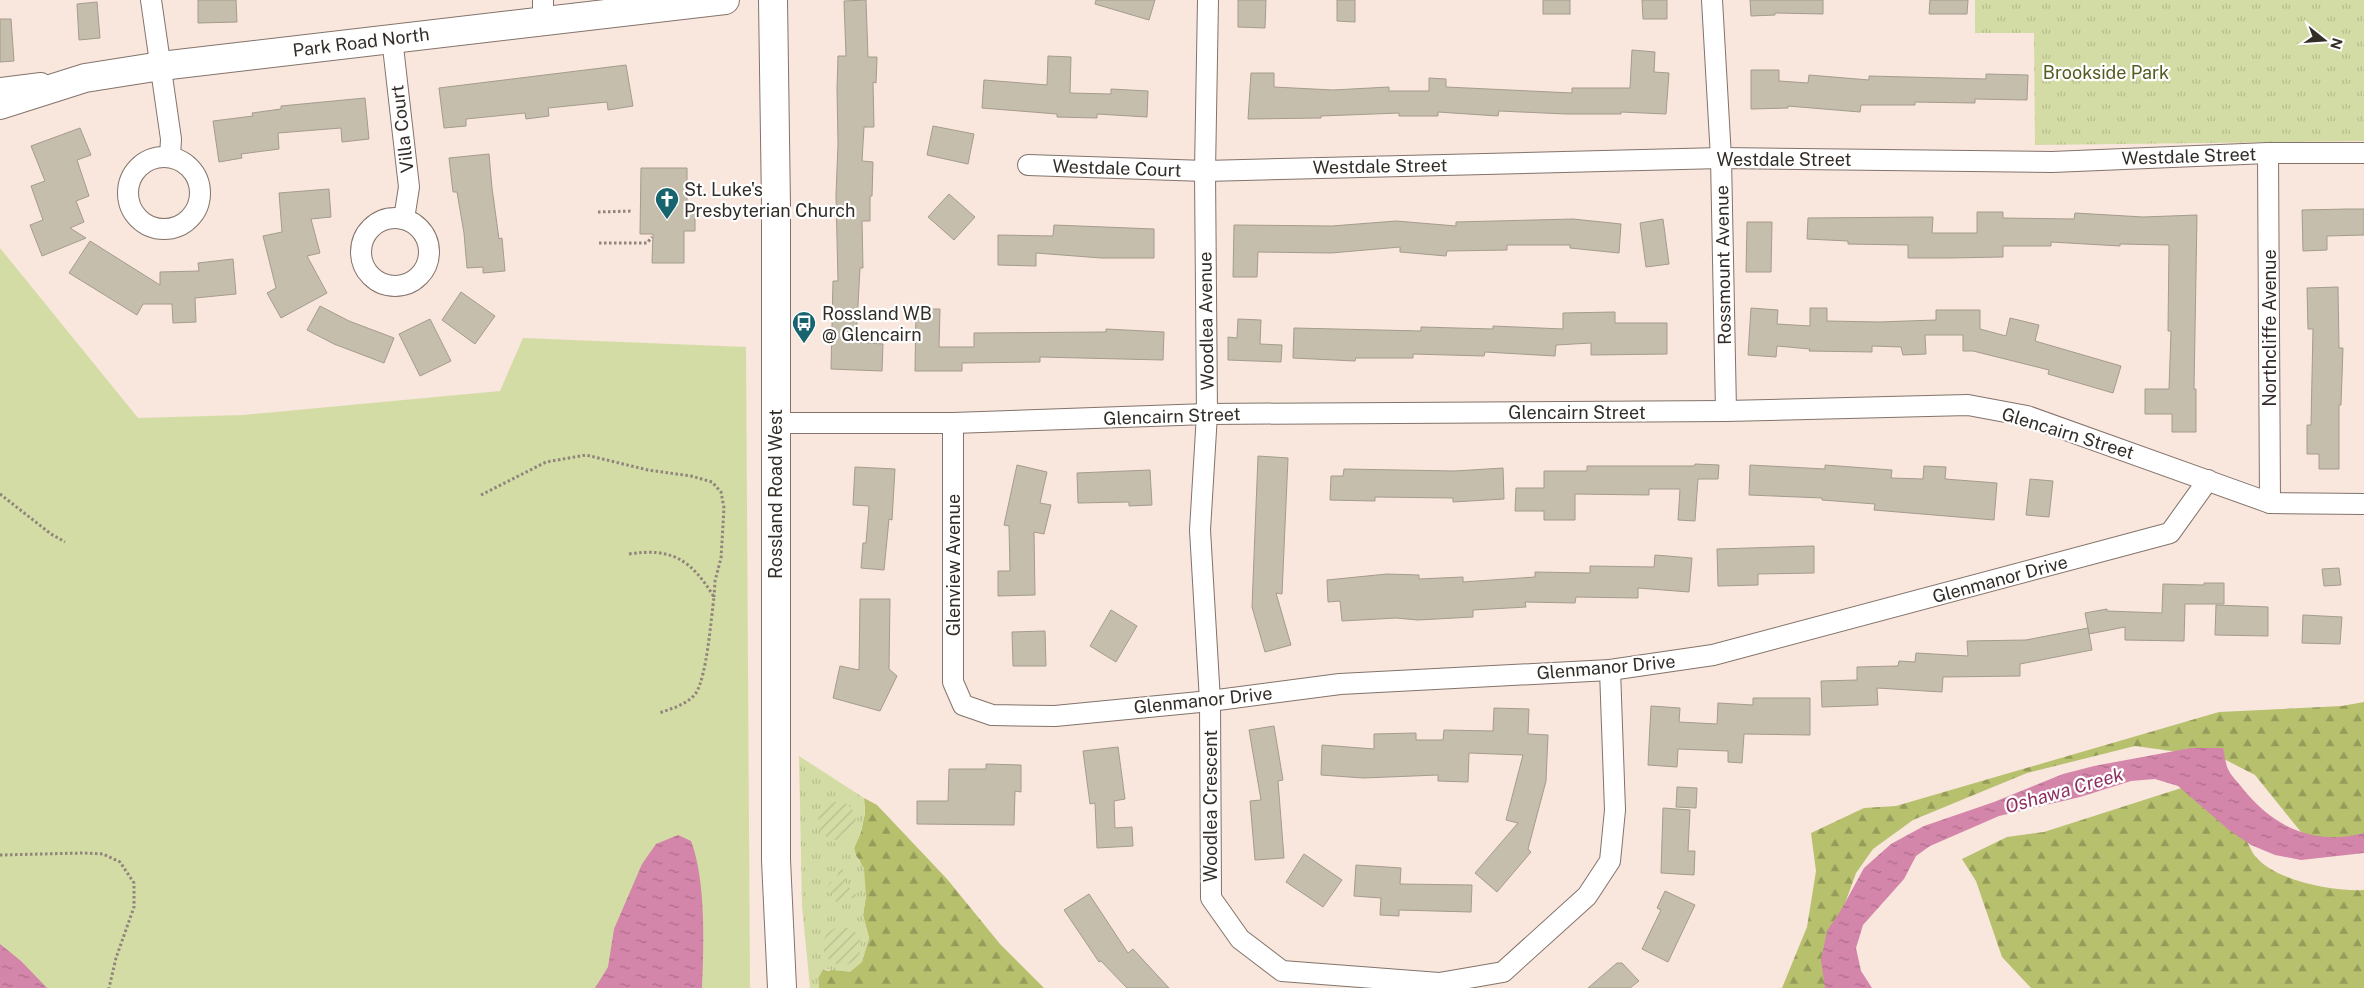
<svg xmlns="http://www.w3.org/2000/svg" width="2364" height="988" font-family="'Public Sans',sans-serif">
<defs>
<pattern id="forest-firs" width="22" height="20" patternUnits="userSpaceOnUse" patternTransform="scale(1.25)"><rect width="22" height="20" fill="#b6c06d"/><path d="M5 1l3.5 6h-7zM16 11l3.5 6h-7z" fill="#959c5a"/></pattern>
<pattern id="park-tufts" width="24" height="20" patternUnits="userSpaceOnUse" patternTransform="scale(1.25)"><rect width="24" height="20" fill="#d4dca5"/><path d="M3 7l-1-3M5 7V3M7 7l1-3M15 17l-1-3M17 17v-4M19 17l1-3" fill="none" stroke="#b6bd8e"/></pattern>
<pattern id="garden-furrows" width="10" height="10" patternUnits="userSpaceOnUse" patternTransform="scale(1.25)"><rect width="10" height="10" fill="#d4dca5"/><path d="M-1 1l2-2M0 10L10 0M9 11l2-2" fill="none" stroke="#b6bd8e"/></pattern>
<pattern id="water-ripples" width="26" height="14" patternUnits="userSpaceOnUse" patternTransform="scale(1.25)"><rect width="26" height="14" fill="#d485aa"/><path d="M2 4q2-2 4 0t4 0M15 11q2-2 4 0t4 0" fill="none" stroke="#ad6d8a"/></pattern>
</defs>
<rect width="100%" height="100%" fill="#f9e6dc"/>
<!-- grass -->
<polygon fill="#d4dca5" points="0,248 138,418 243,415 500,391 523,338 746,347 750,988 0,988"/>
<!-- forest -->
<g fill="url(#forest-firs)">
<polygon points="2364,702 2364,844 2305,837 2255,775 2222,758 2135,746 2027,773 1913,820 1873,849 1856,873 1829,947 1834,988 1782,988 1807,927 1816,871 1811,833 1864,808 1896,806 2219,712 2342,706"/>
<path d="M 2197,783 L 2229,797 C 2235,810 2248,849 2256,857 C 2276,881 2334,892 2364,890 L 2364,988 L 2031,988 L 2002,957 L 1976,881 L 1962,859 L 2007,837 L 2044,832 Z"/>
<polygon points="864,798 877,805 947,879 1000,944 1044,988 819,988 818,978 823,969 828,971 862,961 869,938 863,915 866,896 860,861 856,856 854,848 861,832 865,813"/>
</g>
<!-- park -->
<g fill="url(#park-tufts)">
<polygon points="1975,0 2364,0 2364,141 2035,145 2034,33 1975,33"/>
<polygon points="799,756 864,798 865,813 861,832 854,848 856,856 864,868 866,896 863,915 869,938 862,962 850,972 823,969 818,978 819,988 810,988 802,906"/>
</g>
<!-- garden -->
<g fill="url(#garden-furrows)">
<circle cx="837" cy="821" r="19"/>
<polygon points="842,869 845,872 846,884 858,897 855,899 847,896 844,900 836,902 832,897 834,893 828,892 826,889 830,882 837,881 838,872"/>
<circle cx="842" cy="946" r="19"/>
</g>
<!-- water -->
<g fill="url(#water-ripples)">
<path d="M 2191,748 L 2223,748 C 2225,755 2225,764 2229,771 C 2232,777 2239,783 2243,789 C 2275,828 2314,846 2364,833 L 2364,853 L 2301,860 L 2275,855 L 2251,845 L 2229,830 L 2178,786 L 2155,779 L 2131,781 L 2080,797 L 1999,816 L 1930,846 L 1916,856 L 1904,879 L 1863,925 L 1856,948 L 1861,971 L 1872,988 L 1825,988 L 1821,960 L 1827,931 L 1841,910 L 1864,868 L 1891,844 L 1924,826 L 1994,802 L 2063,774 L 2094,766 Z"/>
<path d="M 678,835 L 691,841 C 706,880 704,946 702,988 L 595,988 L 608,967 L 614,929 L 642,864 L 656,844 Z"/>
<polygon points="0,944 21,961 47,988 0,988"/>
</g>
<!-- building -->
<g fill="#c6bead" stroke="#a49c8c">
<polygon points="198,0 236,0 237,22 198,23"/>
<polygon points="866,0 868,57 877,57 876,83 873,82 874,127 864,127 862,161 873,162 872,196 870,196 870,221 862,221 863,268 860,268 856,342 883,344 882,371 831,369 833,281 838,281 836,195 838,144 837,89 838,56 846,56 844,1"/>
<polygon points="1096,0 1155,0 1149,20 1095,4"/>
<polygon points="1238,0 1266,0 1265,28 1238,27"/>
<polygon points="1337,0 1355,0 1355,22 1337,21"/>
<rect x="1543" y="0" width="27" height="14"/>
<polygon points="1642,0 1667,0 1667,19 1643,19"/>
<polygon points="1750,0 1823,0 1823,14 1775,13 1775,15 1751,16"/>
<polygon points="1930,0 1968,0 1967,14 1929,14"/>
<polygon points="97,2 100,38 79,40 77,4"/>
<polygon points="0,19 11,19 14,61 0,62"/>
<polygon points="1632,50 1655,52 1654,72 1669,73 1666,114 1621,112 1621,114 1566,114 1499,111 1498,116 1438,112 1438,116 1399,116 1399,113 1321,116 1321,118 1248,119 1251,73 1274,73 1274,87 1333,90 1389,87 1389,91 1429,91 1429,78 1446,79 1446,87 1572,93 1572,88 1630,88"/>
<polygon points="1048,56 1071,57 1070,93 1111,94 1111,89 1148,91 1147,117 1097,114 1097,118 1057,117 1057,114 982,108 984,80 1047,85"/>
<polygon points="626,65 633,106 608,110 607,102 548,108 549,116 526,119 525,113 466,119 466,126 444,128 439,88"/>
<polygon points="1751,70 1779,70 1779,81 1808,83 1809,75 1869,80 1869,76 1986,79 1986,74 2028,75 2027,100 1975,99 1975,103 1915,102 1915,105 1861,105 1860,112 1788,106 1788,108 1751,109"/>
<polygon points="365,98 369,139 342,142 341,128 278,133 279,149 241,154 242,158 219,162 213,121 253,116 252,113 281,109 281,106"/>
<polygon points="933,126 974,134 968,164 927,155"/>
<polygon points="80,128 91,155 77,160 89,196 76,201 84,222 70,228 86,238 42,256 30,225 43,220 31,186 45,181 31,146"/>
<polygon points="489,154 492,188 499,239 502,238 505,271 483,273 483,267 467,268 464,233 457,192 453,192 449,158"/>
<polygon points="641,168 687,168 687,208 695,208 695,231 684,231 684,263 652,263 653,234 640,234"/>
<polygon points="329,189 331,217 311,219 320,253 307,256 327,293 281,318 267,293 276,288 263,236 282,232 279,193"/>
<polygon points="949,194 975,217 954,240 928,217"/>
<polygon points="2348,209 2364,209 2364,235 2327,236 2327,250 2303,251 2302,210"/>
<polygon points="1977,212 2003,212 2003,218 2074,219 2075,213 2143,217 2197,215 2194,389 2196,389 2196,432 2172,432 2172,414 2145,414 2145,389 2169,389 2171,331 2168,331 2169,245 2120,244 2120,246 2051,242 2051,246 2003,246 2003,257 1950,258 1908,258 1908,245 1848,244 1848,241 1807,239 1808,218 1933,217 1932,233 1977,233"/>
<polygon points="1573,219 1621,224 1619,253 1570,248 1570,245 1507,245 1507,250 1447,251 1446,256 1400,252 1400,247 1331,253 1258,252 1257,277 1233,277 1234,225 1332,226 1396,221 1456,226 1456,222"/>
<polygon points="1663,219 1669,264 1646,267 1640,223"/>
<polygon points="1747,222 1772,222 1771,272 1746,272"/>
<polygon points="1054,225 1154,229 1154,258 1101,258 1036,253 1036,266 998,265 998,235 1053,236"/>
<polygon points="90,241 160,285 160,272 199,271 198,263 233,259 236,294 195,298 196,322 173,323 172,304 143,304 137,315 69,273"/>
<polygon points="2338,287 2339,348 2343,348 2341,405 2339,405 2339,469 2319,469 2319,454 2307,454 2307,425 2311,425 2313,329 2308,329 2307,288"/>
<polygon points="461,292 495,316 475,344 442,320"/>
<polygon points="320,306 349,321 394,338 384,363 334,344 307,330"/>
<polygon points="1751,308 1778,310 1777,324 1810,326 1810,308 1827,308 1827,321 1879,322 1936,320 1936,310 1980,310 1980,329 2006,336 2010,318 2039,325 2035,341 2121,366 2113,393 2048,374 2049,370 1973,351 1963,351 1963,335 1925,335 1926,354 1903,355 1901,347 1872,346 1872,352 1809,351 1810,349 1777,346 1776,357 1748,355"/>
<polygon points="916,309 940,309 939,347 974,347 974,333 1106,332 1106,329 1164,332 1163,360 1040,357 1040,362 962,363 962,371 915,371"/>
<polygon points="1615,312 1615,323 1667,323 1667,354 1591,355 1591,343 1556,345 1555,356 1485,352 1484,356 1413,354 1413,358 1356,358 1355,361 1293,358 1294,328 1421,331 1421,327 1493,329 1493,326 1563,329 1563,313"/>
<polygon points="430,319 451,361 420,376 399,334"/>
<polygon points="1238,319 1261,320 1260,344 1282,345 1281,362 1228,360 1228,337 1237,338"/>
<polygon points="1258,456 1288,458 1282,594 1276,593 1291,645 1265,652 1252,607"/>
<polygon points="1695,464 1719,465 1718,479 1698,479 1695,521 1678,520 1680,489 1649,489 1649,495 1575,494 1575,520 1544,520 1544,511 1515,511 1516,488 1544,488 1544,471 1587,471 1587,466 1694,466"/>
<polygon points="1017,465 1047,472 1040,503 1051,505 1044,534 1034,532 1035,595 998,596 998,571 1010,571 1009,526 1004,525"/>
<polygon points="1750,465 1825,469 1825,465 1892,470 1891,478 1923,479 1924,466 1946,467 1945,479 1997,483 1994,520 1874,510 1875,504 1822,500 1822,498 1749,495"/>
<polygon points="855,467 895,469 892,520 889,519 884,570 861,568 863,543 866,543 869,506 853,505"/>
<polygon points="1503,468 1504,499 1453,502 1453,498 1375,497 1375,501 1330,500 1331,476 1343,476 1344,469 1455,471"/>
<polygon points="1150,470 1152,505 1129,506 1129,502 1078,503 1077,473"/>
<polygon points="2030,479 2053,481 2049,517 2026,515"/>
<polygon points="1814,546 1814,573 1758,574 1758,585 1718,586 1717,549"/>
<polygon points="1655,555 1692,558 1689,592 1638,588 1638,598 1576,597 1575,603 1525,602 1526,607 1473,610 1473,617 1418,620 1396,618 1342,621 1340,601 1328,602 1327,580 1387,574 1419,575 1419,579 1463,577 1463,582 1535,577 1535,572 1590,573 1590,566 1654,567"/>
<polygon points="2339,568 2341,585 2324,586 2322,569"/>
<polygon points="2204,583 2224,583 2224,604 2185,604 2184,641 2125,640 2125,627 2089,634 2085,613 2107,609 2107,611 2162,613 2163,584 2204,585"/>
<polygon points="860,599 890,599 889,669 897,676 880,711 833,698 840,666 859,670"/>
<polygon points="2216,605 2268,607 2268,636 2215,635"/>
<polygon points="1111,610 1137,626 1116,662 1090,646"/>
<polygon points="2303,615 2342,617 2340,644 2302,643"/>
<polygon points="2088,628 2092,650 2020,664 2020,676 1943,677 1942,692 1877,688 1878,705 1822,707 1821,681 1857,680 1857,667 1898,666 1899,661 1915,662 1916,653 1968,656 1967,641 2026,640"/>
<polygon points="1045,631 1046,666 1013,666 1012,632"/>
<polygon points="1753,698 1810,698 1810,735 1744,734 1742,763 1728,762 1728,751 1678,749 1677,767 1648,765 1651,706 1680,708 1679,722 1717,724 1718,703 1753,705"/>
<polygon points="1494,708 1529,709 1528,734 1548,735 1546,781 1528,849 1531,852 1497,892 1475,873 1518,823 1506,820 1523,755 1469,753 1468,782 1438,781 1438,775 1363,778 1321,775 1322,745 1374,749 1374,734 1416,733 1416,740 1443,740 1444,730 1493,731"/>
<polygon points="1274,726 1283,780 1278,781 1284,858 1255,860 1250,801 1261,800 1249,730"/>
<polygon points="1118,747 1125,799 1114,801 1115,828 1132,827 1133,846 1097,848 1095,803 1090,804 1083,751"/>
<polygon points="986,764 1021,765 1021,792 1015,791 1014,825 917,824 917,801 948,801 949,769 986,769"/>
<polygon points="1677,787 1697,788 1696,808 1676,807"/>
<polygon points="1663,808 1690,810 1688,851 1695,851 1694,875 1661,873"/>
<polygon points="1304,854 1342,880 1323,907 1286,882"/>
<polygon points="1356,865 1401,868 1400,884 1472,885 1471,912 1399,910 1399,916 1380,915 1381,898 1354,896"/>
<polygon points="1665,891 1695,905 1668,962 1642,949 1661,910 1657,908"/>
<polygon points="1089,894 1128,953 1133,949 1169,988 1127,988 1101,961 1099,962 1064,910"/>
<polygon points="1617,963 1622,963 1639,981 1630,988 1588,988"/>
</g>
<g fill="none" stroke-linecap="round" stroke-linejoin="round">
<!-- minor casing -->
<g stroke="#83736a" stroke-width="22">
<g id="minor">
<polyline points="151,0 171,139 170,157"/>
<polyline points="1208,0 1205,171 1207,414 1200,530 1210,701 1211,898 1240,939 1282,971 1439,983 1503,972 1587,896 1610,861 1615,810 1610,670"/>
<polyline points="1712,0 1721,158 1726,411"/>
<polyline points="543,21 543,0"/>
<polyline points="392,38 409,187 404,219"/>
<polyline points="0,88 41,83"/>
<polyline points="2268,153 2270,503"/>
<circle cx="164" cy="193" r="36"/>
<polyline points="1028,165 1205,171 1721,158 2052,162 2268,153 2364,153"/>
<circle cx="395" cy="252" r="34"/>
<polyline points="775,423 953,423 1207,414 1726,411 1968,405 2027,416 2270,503 2364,504"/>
<polyline points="953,423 953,682 963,705 992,715 1055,716 1210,701 1340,684 1610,670 1713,655 2170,533 2208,480"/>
</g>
</g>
<!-- secondary casing -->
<g stroke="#83736a" stroke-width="30">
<g id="secondary">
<polyline points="773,0 776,206 776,860 782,988"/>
<polyline points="0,105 85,78 161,66 725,0"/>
</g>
</g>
<!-- path -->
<g stroke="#90847c" stroke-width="3" stroke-dasharray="2.5 2.5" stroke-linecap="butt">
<polyline points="598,212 633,211"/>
<polyline points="599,243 647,243 652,237"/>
<polyline points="0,494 51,534 65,542"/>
<polyline points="481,495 546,462 586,455 648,470 691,476 712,482 721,492 724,508 721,558 715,581 714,597"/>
<path d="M 629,554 C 673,547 692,561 714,597 C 711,619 707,675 696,693 C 688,704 671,709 659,713"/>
<polyline points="0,855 83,853 103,854 120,862 134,883 134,907 116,958 109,988"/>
</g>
<!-- minor -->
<use href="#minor" stroke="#fff" stroke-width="20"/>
<!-- secondary -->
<use href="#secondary" stroke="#fff" stroke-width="28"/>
</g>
<!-- icons -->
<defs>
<g id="church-pin" transform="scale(1.25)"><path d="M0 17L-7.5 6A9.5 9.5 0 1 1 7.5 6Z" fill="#18646e" stroke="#fff"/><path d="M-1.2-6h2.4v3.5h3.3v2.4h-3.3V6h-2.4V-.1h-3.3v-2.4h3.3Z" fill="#fff"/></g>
<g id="bus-pin" transform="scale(1.25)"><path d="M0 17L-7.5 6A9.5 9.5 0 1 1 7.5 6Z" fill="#18646e" stroke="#fff"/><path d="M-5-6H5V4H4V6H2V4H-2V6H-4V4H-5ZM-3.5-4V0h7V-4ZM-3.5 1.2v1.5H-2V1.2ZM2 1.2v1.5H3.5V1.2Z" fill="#fff"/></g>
</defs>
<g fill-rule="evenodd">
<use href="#church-pin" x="667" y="199"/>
<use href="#bus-pin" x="804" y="323"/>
</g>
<g text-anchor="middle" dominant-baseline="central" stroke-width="4.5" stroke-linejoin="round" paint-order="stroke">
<!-- street labels -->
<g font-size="18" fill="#332d28" stroke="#fff">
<text transform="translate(361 42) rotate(-7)">Park Road North</text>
<text transform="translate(402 129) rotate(-97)">Villa Court</text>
<text transform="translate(2189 156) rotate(-2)">Westdale Street</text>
<text x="1784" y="159">Westdale Street</text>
<text transform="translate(1380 166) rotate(-1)">Westdale Street</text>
<text transform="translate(1117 168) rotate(2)">Westdale Court</text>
<text transform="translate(1723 265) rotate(-91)">Rossmount Avenue</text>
<text transform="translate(1206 321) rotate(-91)">Woodlea Avenue</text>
<text transform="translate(2269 328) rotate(-90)">Northcliffe Avenue</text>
<text x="1577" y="412">Glencairn Street</text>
<text transform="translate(1172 416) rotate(-2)">Glencairn Street</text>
<text transform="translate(2068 433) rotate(17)">Glencairn Street</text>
<text transform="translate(775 494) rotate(-90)">Rossland Road West</text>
<text transform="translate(953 565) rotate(-90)">Glenview Avenue</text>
<text transform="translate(2000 579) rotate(-15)">Glenmanor Drive</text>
<text transform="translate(1606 667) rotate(-5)">Glenmanor Drive</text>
<text transform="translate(1203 700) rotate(-6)">Glenmanor Drive</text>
<text transform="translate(1210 806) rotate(-90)">Woodlea Crescent</text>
</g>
<!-- park labels -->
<g font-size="18" fill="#555b20" stroke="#fff">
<text x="2106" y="72">Brookside Park</text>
</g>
<!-- poi labels -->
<g font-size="18" fill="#332d28" stroke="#fff" text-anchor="start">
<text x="684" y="189">St. Luke's<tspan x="684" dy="21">Presbyterian Church</tspan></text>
<text x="822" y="313">Rossland WB<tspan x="822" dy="21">@ Glencairn</tspan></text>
</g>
<!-- water labels -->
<g font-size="19" font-style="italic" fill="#8d2f61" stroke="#fff">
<text transform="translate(2064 790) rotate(-16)">Oshawa Creek</text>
</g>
</g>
<!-- north arrow -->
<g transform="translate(2324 40) rotate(107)" stroke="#ffffff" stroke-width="4" paint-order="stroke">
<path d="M0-4L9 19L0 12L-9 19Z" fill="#332d28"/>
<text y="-8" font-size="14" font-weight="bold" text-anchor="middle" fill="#332d28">N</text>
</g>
</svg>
